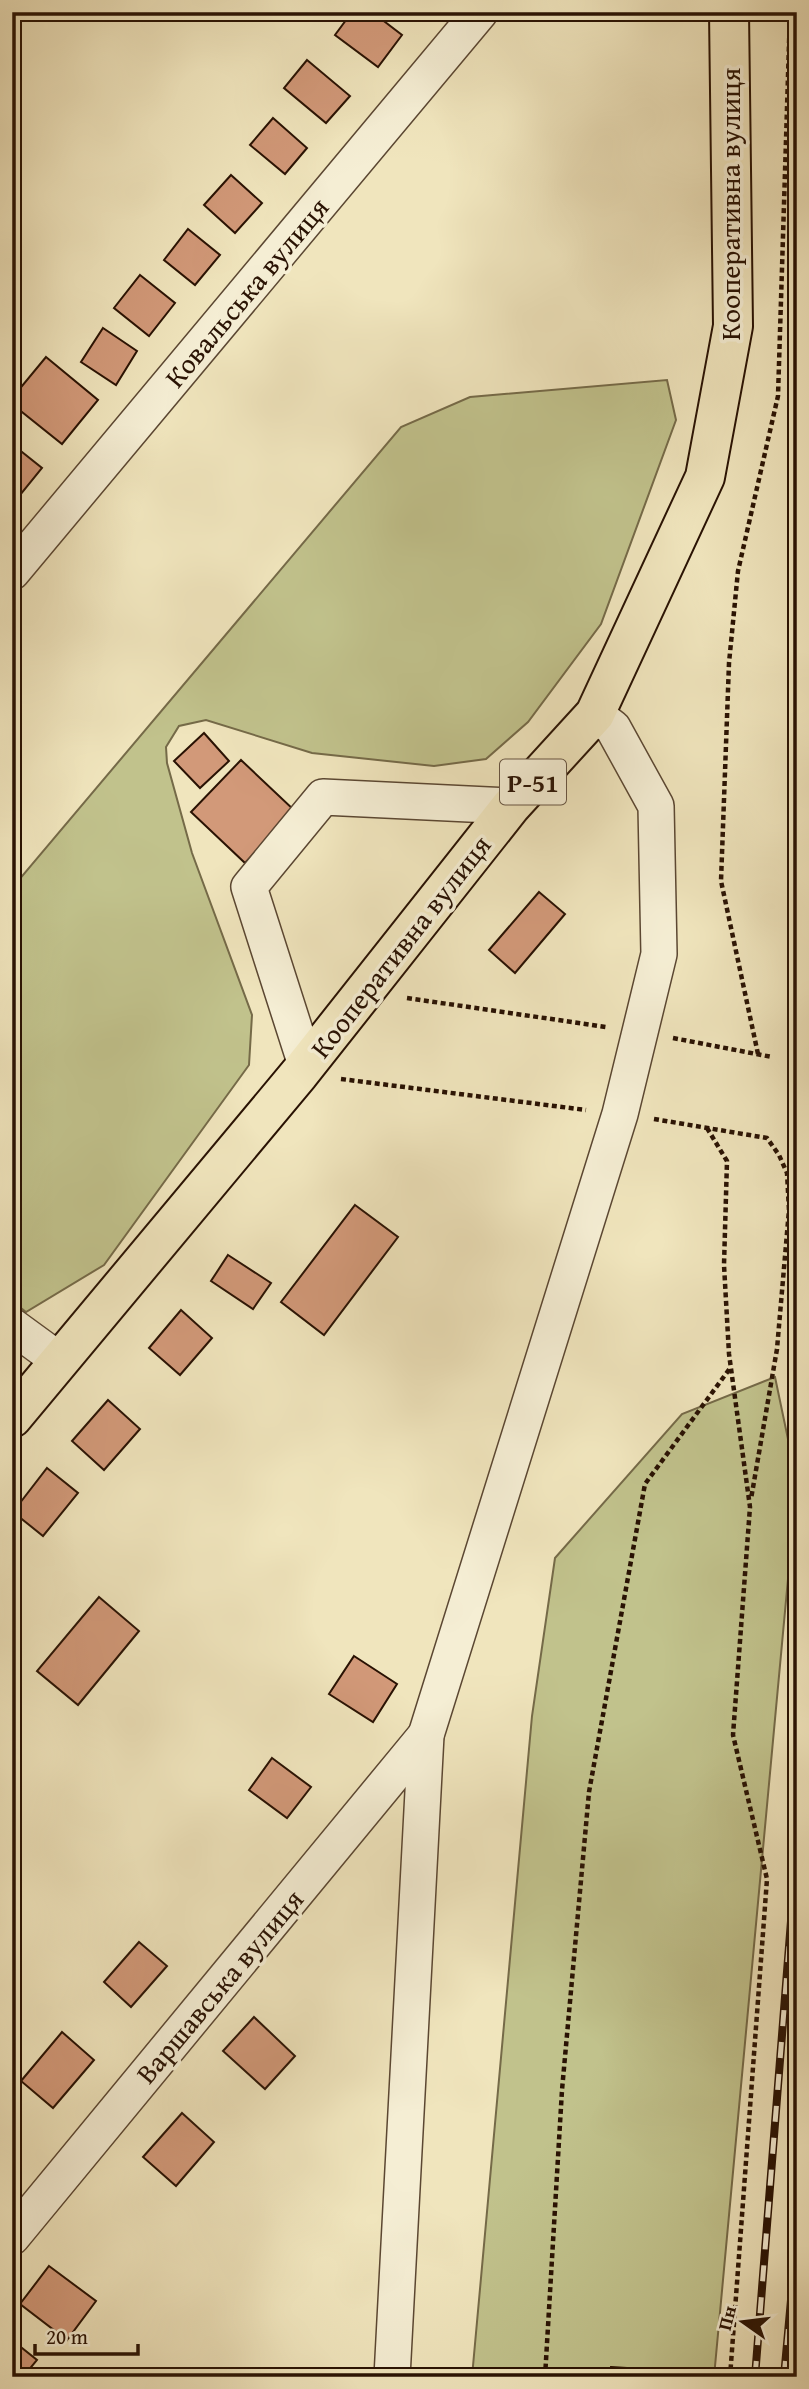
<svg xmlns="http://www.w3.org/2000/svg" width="809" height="2389" font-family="'Gentium Book Plus',serif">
<rect width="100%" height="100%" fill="#f0e5bd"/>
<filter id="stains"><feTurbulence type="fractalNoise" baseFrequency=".00286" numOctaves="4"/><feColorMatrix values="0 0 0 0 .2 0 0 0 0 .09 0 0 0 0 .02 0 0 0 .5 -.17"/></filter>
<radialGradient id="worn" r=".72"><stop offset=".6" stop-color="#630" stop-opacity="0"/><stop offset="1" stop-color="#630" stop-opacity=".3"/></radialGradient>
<!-- green -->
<g fill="#c1c28c" stroke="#756a48" stroke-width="2">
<polygon points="667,380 676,420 601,624 528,722 486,759 434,766 312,753 206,720 179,726 166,747 167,763 192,853 252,1015 249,1065 104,1265 26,1312 12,1301 12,888 401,427 470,397"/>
<polygon points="775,1377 797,1482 714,2377 472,2377 532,1716 555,1558 682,1414"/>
</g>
<!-- building -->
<g fill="#d29979" stroke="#291203" stroke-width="2">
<polygon points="352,12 372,12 402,35 378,67 335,35"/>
<polygon points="307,60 350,96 326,123 284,88"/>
<polygon points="273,118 307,148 285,174 250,145"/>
<polygon points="231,175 262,203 235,233 204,205"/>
<polygon points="188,229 220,255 195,285 164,260"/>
<polygon points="140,275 175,303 149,336 114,308"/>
<polygon points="103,328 137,351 116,385 81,362"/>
<polygon points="46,357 98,400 62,444 12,404 12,398"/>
<polygon points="12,444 42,468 12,505"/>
<polygon points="204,733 229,761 200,788 174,761"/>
<polygon points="241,760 295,811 245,863 191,812"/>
<polygon points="539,892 565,914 515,973 489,950"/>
<polygon points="355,1205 398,1237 324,1335 281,1302"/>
<polygon points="228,1255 271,1283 253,1309 211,1281"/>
<polygon points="181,1310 212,1338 180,1375 149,1348"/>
<polygon points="108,1400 140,1429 104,1470 72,1441"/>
<polygon points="47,1468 78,1493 43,1536 13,1512"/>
<polygon points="99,1597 139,1631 78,1705 37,1671"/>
<polygon points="354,1656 397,1684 373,1722 329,1694"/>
<polygon points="272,1758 311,1787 287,1818 249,1790"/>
<polygon points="139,1942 167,1966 131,2007 104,1982"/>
<polygon points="254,2017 295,2056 265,2089 223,2051"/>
<polygon points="62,2032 94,2060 53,2108 21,2081"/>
<polygon points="182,2113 214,2142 176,2186 143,2157"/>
<polygon points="49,2266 96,2301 67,2340 20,2304"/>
<polygon points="12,2340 37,2360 23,2377 12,2377"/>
<polygon points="611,2367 642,2369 641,2377 610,2377"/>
</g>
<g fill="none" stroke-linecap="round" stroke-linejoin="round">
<!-- minor casing -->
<g stroke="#5b4732" stroke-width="38">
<g id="minor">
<polyline points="12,572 480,12"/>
<polyline points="306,1065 249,887 323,797 511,806"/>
<polyline points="12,1326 60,1361"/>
<polyline points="12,2237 426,1735"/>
<polyline points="392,2377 426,1735 620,1114 659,954 656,806 613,728 595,714"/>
</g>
</g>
<!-- major casing -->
<g stroke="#291203" stroke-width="42">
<polyline id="major" points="12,1418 299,1074 511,806 595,714 705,477 733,326 729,12"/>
</g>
<!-- path -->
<g stroke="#291203" stroke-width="4.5" stroke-dasharray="5 3.5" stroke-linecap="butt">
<polyline points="407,998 606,1027"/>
<polyline points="673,1038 772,1057"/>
<polyline points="758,1054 721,881 729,663 738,571 778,396 790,12"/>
<polyline points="341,1079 586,1110"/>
<polyline points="654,1119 767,1138 779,1155 787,1173 789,1210 777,1349 751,1499"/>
<polyline points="707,1128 727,1161 724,1265 729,1354 750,1507 733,1735 767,1879 730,2377"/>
<polyline points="545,2377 562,2090 589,1792 645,1484 731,1367"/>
</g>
<!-- minor -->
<use href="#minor" stroke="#f5eed4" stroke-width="35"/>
<!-- major -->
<use href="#major" stroke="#f0e5bd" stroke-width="38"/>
<!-- rail casing -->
<g stroke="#291203" stroke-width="8">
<g id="rail">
<polyline points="755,2377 797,1845"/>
<polyline points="784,2377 797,2234"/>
</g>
</g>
<!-- rail -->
<use href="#rail" stroke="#f5eed4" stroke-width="5" stroke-dasharray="16" stroke-linecap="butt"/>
</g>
<g text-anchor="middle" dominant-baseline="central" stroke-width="7" stroke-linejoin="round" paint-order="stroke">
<!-- shield labels -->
<rect fill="#f5eed4" stroke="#665442" stroke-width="2" x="500" y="759.5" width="66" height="45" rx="5"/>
<g font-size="26" font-weight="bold" fill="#291203">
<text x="533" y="782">Р-51</text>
</g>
<!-- street labels -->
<g font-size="28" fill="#291203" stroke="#f5eed4">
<text transform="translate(729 204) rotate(-90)">Кооперативна вулиця</text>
<text transform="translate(246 292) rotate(-50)">Ковальська вулиця</text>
<text transform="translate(400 946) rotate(-52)">Кооперативна вулиця</text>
<text transform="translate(219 1986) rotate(-50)">Варшавська вулиця</text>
</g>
</g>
<!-- margin -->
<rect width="809" height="2389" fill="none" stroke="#f0e5bd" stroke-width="42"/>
<rect x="14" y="14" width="781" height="2361" fill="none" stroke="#291203" stroke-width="3.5"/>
<rect x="21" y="21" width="767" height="2347" fill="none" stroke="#291203" stroke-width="2"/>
<!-- north arrow -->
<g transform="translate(743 2322) rotate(284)" stroke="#f5eed4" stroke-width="5" paint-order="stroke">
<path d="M0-5L12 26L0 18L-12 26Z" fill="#291203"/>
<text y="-10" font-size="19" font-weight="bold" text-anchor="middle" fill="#291203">Пн</text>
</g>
<!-- scale -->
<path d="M35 2344v10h103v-10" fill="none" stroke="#291203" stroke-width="3.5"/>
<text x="46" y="2344" font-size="21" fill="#291203" stroke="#f5eed4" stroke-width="5" paint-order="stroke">20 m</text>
<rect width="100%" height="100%" filter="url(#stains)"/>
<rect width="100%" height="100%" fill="url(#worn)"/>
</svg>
